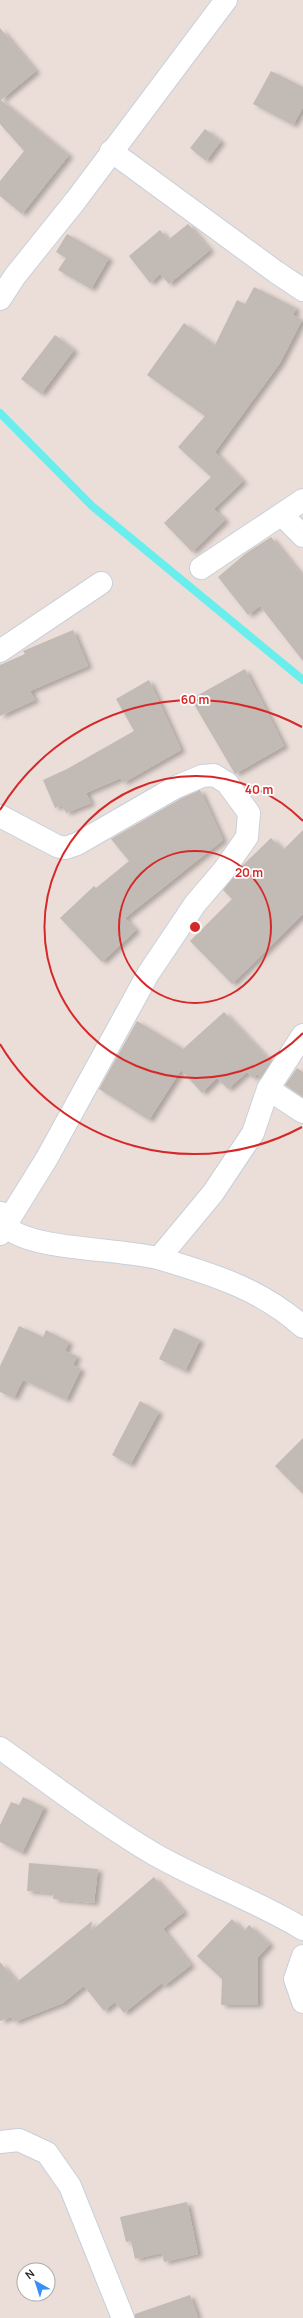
<svg xmlns="http://www.w3.org/2000/svg" width="303" height="2318" font-family="Manrope,sans-serif">
<defs>
<filter id="shadow"><feDropShadow dx="4.5" dy="2.5" stdDeviation="2" flood-color="#0004"/></filter>
</defs>
<rect width="100%" height="100%" fill="#ebded9"/>
<g fill="none" stroke-linecap="round" stroke-linejoin="round">
<!-- stream -->
<polyline stroke="#6aeeed" stroke-width="8" points="0,413 92,506 303,680"/>
</g>
<!-- building -->
<g fill="#c2bab5" filter="url(#shadow)">
<polygon points="0,28 36,71 1,100 69,155 22,214 0,196 0,181 24,151 0,124"/>
<polygon points="271,71 303,87 303,107 293,125 253,104"/>
<polygon points="205,129 221,141 206,161 190,148"/>
<polygon points="188,224 210,250 169,284 160,274 150,283 129,256 160,230 168,240"/>
<polygon points="67,234 109,258 91,289 58,270 66,258 56,252"/>
<polygon points="254,287 296,308 293,315 302,320 280,363 215,452 243,481 214,509 225,520 192,552 164,523 211,477 178,447 205,416 147,375 184,323 215,345 237,300 245,304"/>
<polygon points="55,335 74,350 41,394 21,379"/>
<polygon points="271,537 303,577 303,661 260,606 248,615 218,577 245,554"/>
<polygon points="73,630 88,666 30,691 35,700 0,716 0,665 25,654 23,651"/>
<polygon points="245,669 284,746 235,774 191,699"/>
<polygon points="149,680 181,750 123,783 121,778 86,793 91,803 66,813 62,805 55,808 43,780 67,769 134,731 116,699"/>
<polygon points="200,790 223,840 125,918 136,930 102,962 60,918 94,886 96,888 129,861 111,839 182,798"/>
<polygon points="303,830 303,914 232,984 190,941 232,899 223,890 241,867 271,838 283,850"/>
<polygon points="224,1012 271,1062 261,1077 257,1074 253,1078 247,1072 228,1089 217,1078 202,1093 181,1070 149,1120 99,1089 137,1021 183,1049"/>
<polygon points="297,1068 303,1072 303,1097 285,1085"/>
<polygon points="19,1326 43,1337 46,1330 69,1342 65,1351 77,1356 73,1365 81,1369 66,1400 23,1380 14,1398 0,1392 0,1366"/>
<polygon points="174,1328 200,1340 185,1371 159,1359"/>
<polygon points="140,1401 159,1412 130,1465 112,1455"/>
<polygon points="303,1438 303,1494 275,1466"/>
<polygon points="23,1797 44,1807 22,1853 0,1842 0,1825 11,1802 19,1805"/>
<polygon points="29,1863 98,1869 94,1903 53,1899 54,1893 27,1891"/>
<polygon points="154,1877 184,1912 163,1929 191,1965 164,1986 162,1983 124,2013 115,2002 104,2011 84,1986 63,2003 14,2022 12,2017 0,2021 0,1962 17,1982 92,1921 91,1931"/>
<polygon points="232,1919 244,1931 249,1925 270,1944 258,1957 258,2005 221,2005 222,1979 197,1956"/>
<polygon points="187,2202 198,2254 164,2262 162,2253 135,2259 131,2241 126,2242 120,2217"/>
<polygon points="190,2295 198,2318 135,2318 135,2314"/>
</g>
<g fill="none" stroke-linecap="round" stroke-linejoin="round">
<!-- street casing -->
<g stroke="#c7d0da" stroke-width="24">
<g id="street">
<polyline points="111,151 276,272 303,290"/>
<polyline points="0,299 15,276 76,200 226,0"/>
<polyline points="282,515 303,536"/>
<polyline points="201,568 303,500"/>
<polyline points="0,651 101,583"/>
<polyline points="0,816 57,846 65,848 77,844 176,787 202,776 214,775 227,783 249,813 247,837 224,870 195,904 148,974 47,1158 0,1234"/>
<polyline points="268,1089 303,1112"/>
<path d="M 1,1213 C 2,1219 5,1225 9,1229 C 38,1251 123,1248 161,1259 C 212,1274 263,1290 303,1327"/>
<polyline points="159,1258 213,1193 253,1133 268,1089 303,1035"/>
<path d="M 0,1748 C 51,1784 100,1822 154,1854 C 203,1882 255,1900 303,1929"/>
<polyline points="303,1956 295,1979 303,2002"/>
<polyline points="0,2142 19,2140 47,2153 70,2186 123,2318"/>
</g>
</g>
<!-- street -->
<use href="#street" stroke="#fff" stroke-width="22"/>
</g>
<!-- distance rings -->
<g fill="none" stroke="#d62828" stroke-width="2">
<circle cx="195" cy="927" r="76"/>
<path d="M303 1033A151 151 0 1 1 303 821"/>
<path d="M302 1127A227 227 0 0 1 0 1044M0 810A227 227 0 0 1 302 727"/>
</g>
<circle cx="195" cy="927" r="6" fill="#d62828" stroke="#fff" stroke-width="2"/>
<g font-size="12" text-anchor="middle" font-weight="bold" fill="#d62828" stroke="#fff" stroke-width="3.5" stroke-linejoin="round" paint-order="stroke">
<text x="195" y="704">60 m</text>
<text x="259" y="794">40 m</text>
<text x="249" y="877">20 m</text>
</g>
<!-- north arrow -->
<g transform="translate(36 2282) rotate(321)"><circle r="19" fill="#ffffff" stroke="#a9a9a9"/>
<path d="M0-3L7 15L0 10L-7 15Z" fill="#3790fa"/>
<text y="-6" font-size="11" font-weight="bold" text-anchor="middle" fill="#282828">N</text>
</g>
</svg>
